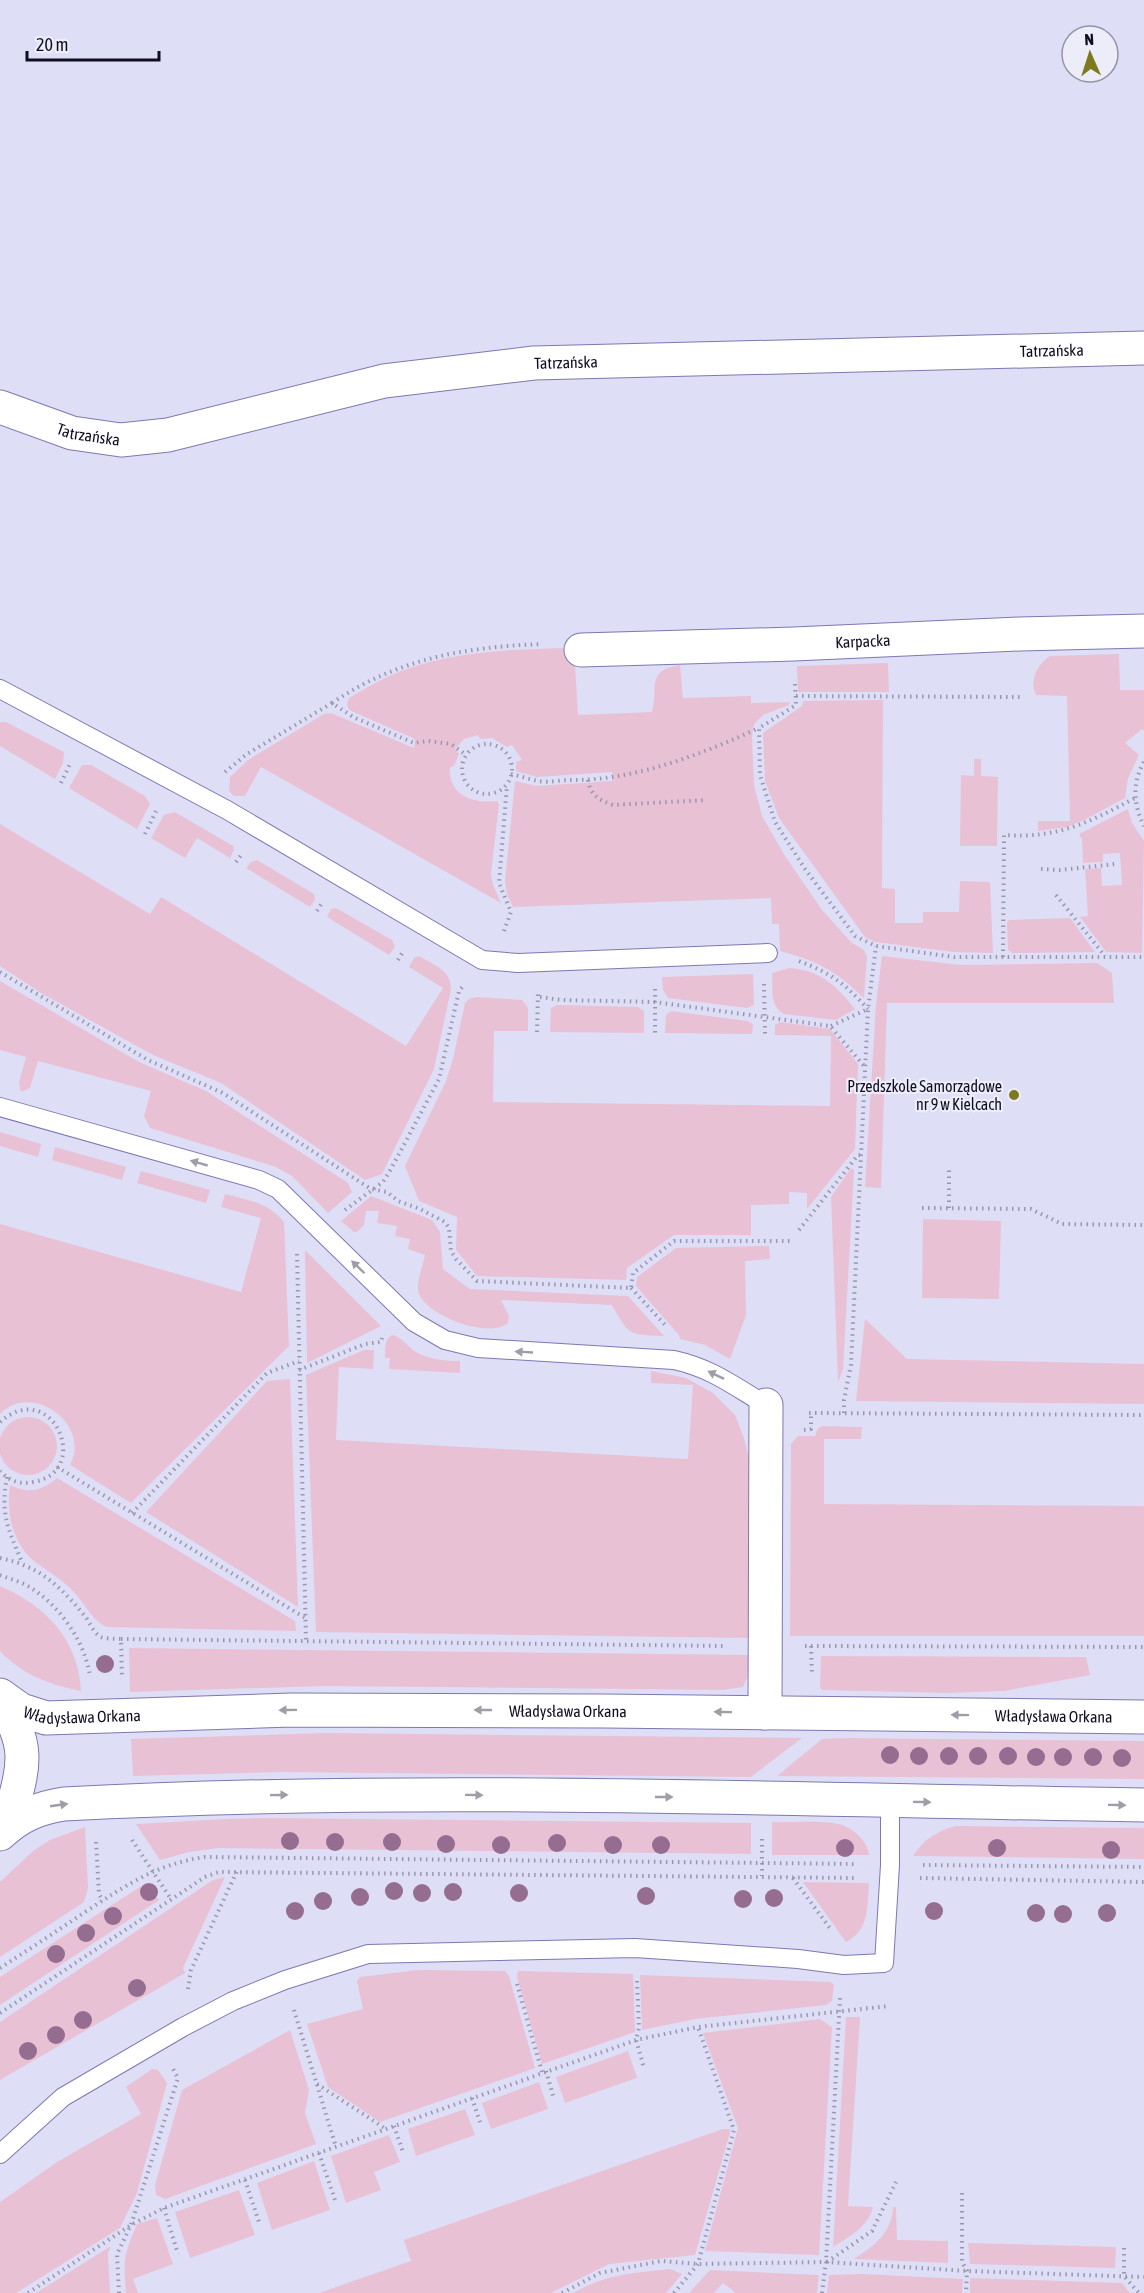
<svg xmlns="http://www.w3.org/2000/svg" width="1144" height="2293" font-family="'Asap Condensed',sans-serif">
<rect width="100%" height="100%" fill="#dfdef7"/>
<!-- green -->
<g fill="#e9c1d4">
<path d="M 574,648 L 578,715 L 652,712 C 659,686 645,671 680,665 L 683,698 L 751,696 L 751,703 L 790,702 L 789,705 L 763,715 L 754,724 L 752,737 L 754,785 L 762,816 L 785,856 L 822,910 L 851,942 L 864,950 L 867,956 L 864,998 C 836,971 818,961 780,951 L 779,924 L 772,924 L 771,898 L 513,907 L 507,894 L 505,881 L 515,781 L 537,786 L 612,781 L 612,772 L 537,777 L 516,771 L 516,762 L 522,760 L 512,745 L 507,747 L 492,738 L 480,739 L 478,735 L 464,739 L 455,749 L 459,754 L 454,766 L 450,767 C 448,795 472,804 497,801 L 499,804 L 491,874 L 493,885 L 501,903 L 261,767 L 245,796 L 234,796 L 229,791 L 230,777 L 248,760 L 324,714 L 331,713 L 414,748 L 415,739 L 349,710 L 347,704 L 349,698 C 371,685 394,672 419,665 C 469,650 522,649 574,648 Z"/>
<path d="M 1119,654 L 1120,690 L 1144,690 L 1144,731 L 1142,729 L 1125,743 L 1139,755 L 1128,778 L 1125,798 L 1084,820 L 1067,827 L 1038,831 L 1038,821 L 1070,821 L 1067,696 L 1036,695 C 1029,680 1037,665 1050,656 Z"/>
<polygon points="888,663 889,692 798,692 797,666"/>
<polygon points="883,700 882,888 895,889 895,923 923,923 923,912 959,912 960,881 990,882 993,953 954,952 875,942 865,937 779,818 765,781 763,733 802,706 803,701"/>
<polygon points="0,722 6,722 64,752 63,763 55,779 0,746"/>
<polygon points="974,759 981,759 981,776 998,777 997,846 960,846 961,775 974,776"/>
<polygon points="82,765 91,765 145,796 150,804 137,829 69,788"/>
<polygon points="1128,809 1132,823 1144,841 1142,953 1106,952 1080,917 1088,916 1085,869 1101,868 1102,886 1122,885 1120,853 1103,854 1103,862 1083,863 1082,839 1079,834"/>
<polygon points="175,812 233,846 234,850 230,858 197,838 185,858 151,838 164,815"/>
<path d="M 0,824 L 150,914 L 161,897 L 406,1046 L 443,988 L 409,967 L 414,958 L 419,956 C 434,965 451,970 451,989 L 434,1069 L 382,1174 L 365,1180 L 221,1083 L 153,1055 L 41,993 L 0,966 Z"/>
<polygon points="257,860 314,894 315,899 310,907 246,868 251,862"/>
<polygon points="336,908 392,940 395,947 389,955 327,917 331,909"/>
<polygon points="1070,918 1095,952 1012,953 1008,950 1007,923 1009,920"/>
<polygon points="882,956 960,965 1097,963 1112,973 1114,1003 887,1003 881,1188 865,1187 876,1004"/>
<path d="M 789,968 C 819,969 838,987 855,1009 L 836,1020 L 784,1014 C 769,1006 773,988 772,973 Z"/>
<polygon points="753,974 754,1005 747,1008 668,998 663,990 662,977"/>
<polygon points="0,981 139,1062 206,1091 348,1183 352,1192 328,1213 292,1176 276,1167 150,1128 144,1116 151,1091 38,1061 30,1088 21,1092 19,1082 26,1057 0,1050"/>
<polygon points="477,997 522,1000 528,1008 528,1031 494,1031 493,1102 830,1106 831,1036 775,1035 775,1025 780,1022 830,1029 858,1064 855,1149 807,1209 807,1193 789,1192 789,1204 751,1205 751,1235 674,1235 627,1268 626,1280 477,1276 456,1250 457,1217 419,1201 405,1166 446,1081 453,1059 465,1003 469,999"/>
<polygon points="557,1005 638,1007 644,1011 644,1033 550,1032 551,1008"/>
<polygon points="671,1011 747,1021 753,1024 752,1034 665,1033 666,1015"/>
<polygon points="0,1132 41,1144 38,1157 0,1146"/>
<polygon points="55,1147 126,1167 122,1180 52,1160"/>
<polygon points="851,1168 854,1170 843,1369 838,1382 831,1197"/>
<polygon points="141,1171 210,1190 206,1203 137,1183"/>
<path d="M 225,1194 C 248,1200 269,1203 284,1222 L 289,1346 L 131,1503 L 70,1465 C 92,1424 31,1381 0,1414 L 0,1224 L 241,1292 L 261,1218 L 221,1207 Z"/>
<path d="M 371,1196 L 432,1220 L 440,1232 L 443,1269 L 470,1289 L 628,1296 L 664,1336 C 628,1334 630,1337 612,1305 L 501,1300 L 509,1316 L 508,1323 C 489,1339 431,1317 420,1296 C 414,1286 423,1266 425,1255 L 408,1249 L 410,1239 L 395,1236 L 397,1226 L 377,1223 L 379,1211 L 366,1211 L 364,1225 L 357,1232 L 354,1232 L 341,1221 Z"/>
<polygon points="923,1219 1001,1221 999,1299 922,1298"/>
<polygon points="769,1246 770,1259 745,1261 746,1315 730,1359 705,1345 680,1339 679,1335 636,1286 637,1277 676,1248"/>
<polygon points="305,1250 381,1326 307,1363"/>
<polygon points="865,1319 907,1359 1144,1364 1144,1404 856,1401"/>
<path d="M 392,1335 C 401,1336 408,1347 416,1352 C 430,1360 445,1361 460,1361 L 460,1373 L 389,1369 L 390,1358 L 385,1358 C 385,1348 384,1340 392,1335 Z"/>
<polygon points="364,1350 374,1350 373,1369 339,1367 336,1440 688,1459 693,1385 651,1383 651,1371 686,1378 713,1393 735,1415 744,1438 750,1463 749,1638 316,1632 306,1375"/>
<polygon points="290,1379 298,1607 146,1512 267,1381"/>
<circle cx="28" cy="1446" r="29"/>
<polygon points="823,1426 862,1427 861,1439 824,1439 824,1504 1144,1506 1144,1636 790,1636 791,1444 798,1436 815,1436 818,1428"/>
<path d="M 57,1478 L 295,1621 L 296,1631 L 107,1627 C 92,1621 84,1602 72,1590 C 61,1579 48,1571 35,1562 C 12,1543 6,1513 10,1485 C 28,1494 42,1491 57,1478 Z"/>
<path d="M 0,1586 C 46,1606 78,1639 81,1691 C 50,1685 21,1674 0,1651 Z"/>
<polygon points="129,1648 750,1655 747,1678 743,1687 723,1690 325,1686 130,1692"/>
<polygon points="821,1656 1086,1657 1090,1675 1004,1691 947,1693 822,1690 820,1687"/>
<polygon points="325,1733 802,1738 751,1777 281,1772 133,1776 131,1739"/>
<polygon points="843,1738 1144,1741 1144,1779 777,1776 822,1739"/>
<polygon points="270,1818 751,1823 751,1854 219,1848 189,1852 160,1860 136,1824 225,1819"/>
<path d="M 772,1822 C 793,1823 817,1820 838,1824 C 851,1826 868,1841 869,1855 L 772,1855 Z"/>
<path d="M 955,1826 L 1144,1828 L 1144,1859 L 913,1856 C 924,1839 936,1832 955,1826 Z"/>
<polygon points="85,1827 88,1888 84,1902 0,1957 0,1882 33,1851 50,1840"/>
<polygon points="225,1877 183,1968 185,1973 0,2080 0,2022 213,1880"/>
<path d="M 803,1882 L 869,1883 C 867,1906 870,1930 846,1942 Z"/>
<polygon points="146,1883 159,1900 0,2005 0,1977"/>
<polygon points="418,1970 505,1971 509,1976 535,2068 380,2122 328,2087 307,2024 363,2009 357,1981 360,1977"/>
<polygon points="518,1971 633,1974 635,2032 542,2064 517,1977"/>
<polygon points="640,1975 831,1982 834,1985 832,2001 826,2005 695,2019 642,2030"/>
<path d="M 846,2017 L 860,2017 L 848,2206 L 873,2207 C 869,2226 849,2237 833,2247 Z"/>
<polygon points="820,2019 832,2027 819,2255 705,2251 738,2128 703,2033"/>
<polygon points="290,2030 309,2090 305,2113 316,2144 165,2199 156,2195 155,2185 182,2090"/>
<polygon points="628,2051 637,2078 565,2103 556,2077"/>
<polygon points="152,2069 158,2070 167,2083 137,2193 120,2228 16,2293 0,2293 0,2202 57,2162 141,2114 126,2087"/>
<polygon points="539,2082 548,2109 491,2129 482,2103"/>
<polygon points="465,2109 475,2135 416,2156 408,2129"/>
<polygon points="723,2129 730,2129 730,2133 695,2255 609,2264 551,2293 319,2293 411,2261 404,2240"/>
<polygon points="389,2135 400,2162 374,2172 381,2190 346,2203 331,2156"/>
<polygon points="314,2161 330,2210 272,2230 257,2183"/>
<polygon points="239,2190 255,2235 190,2258 175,2212"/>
<path d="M 893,2207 L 896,2207 L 897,2240 L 948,2241 L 948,2263 L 854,2259 C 874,2246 892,2233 893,2207 Z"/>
<path d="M 157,2218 L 173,2264 L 133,2279 L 138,2293 L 126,2293 C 123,2260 124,2255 137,2224 Z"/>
<polygon points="968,2243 1116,2247 1115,2268 970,2264"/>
<polygon points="111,2246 108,2253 110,2293 36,2293"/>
<path d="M 670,2269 L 682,2274 L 666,2293 L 573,2293 C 607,2274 632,2273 670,2269 Z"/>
<polygon points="710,2270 819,2275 817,2293 736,2293 723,2283 714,2293 689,2293"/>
<polygon points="863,2274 963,2279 962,2293 827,2293 829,2275"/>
<polygon points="970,2278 1122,2283 1130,2293 970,2293"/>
</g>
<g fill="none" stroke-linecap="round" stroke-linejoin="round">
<!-- lane casing -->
<g stroke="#7d78b0" stroke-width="20">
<g id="lane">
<polyline points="0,689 227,810 482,960 518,963 768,953"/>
<path d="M 0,1107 L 259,1180 L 278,1189 L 414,1322 L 445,1340 L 478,1348 L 674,1360 C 711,1368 734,1386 766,1405"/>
<polyline points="0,2154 63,2097 183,2027 233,2001 285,1980 368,1954 635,1948 798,1959 844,1965 884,1963 890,1865 890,1801"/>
</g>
</g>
<!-- street casing -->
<g stroke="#7d78b0" stroke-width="35">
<g id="street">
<path id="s1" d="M 0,407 L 72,433 L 121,440 L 168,435 L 384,381 L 534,363 L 1144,348"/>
<path id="s2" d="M 581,650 L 794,644 L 1020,634 L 1144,631"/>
<polyline points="765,1713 766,1405"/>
</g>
</g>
<!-- secondary casing -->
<g stroke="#7d78b0" stroke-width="35">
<g id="secondary">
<path id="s3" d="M 0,1695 L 21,1710 L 46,1718 L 291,1710 L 604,1711 L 1144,1717"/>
<path d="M 0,1700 C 35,1750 21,1773 7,1828"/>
<path d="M 0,1834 C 19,1816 38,1808 64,1804 C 423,1785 784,1800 1144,1805"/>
</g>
</g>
<!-- path -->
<g stroke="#9897ae" stroke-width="4" stroke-dasharray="1.5 4.5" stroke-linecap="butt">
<polyline points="795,684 796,705 759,728 760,775 775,822 805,869 855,936 876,946 954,957 1144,957"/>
<polyline points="796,696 1021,697"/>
<path d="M 332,703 C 397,659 464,647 542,644"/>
<circle cx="487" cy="769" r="25"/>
<path d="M 1144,762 C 1132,783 1133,804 1144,826"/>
<polyline points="225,772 247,754 332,703 353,717 414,743 428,741 451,744 466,755"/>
<path d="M 511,774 C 520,776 529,779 538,781 C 548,783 560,780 570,780 C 634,781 702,754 759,728"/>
<path d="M 588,780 C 590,795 599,800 613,805 L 706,800"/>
<polyline points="61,783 71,762"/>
<polyline points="145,834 157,809"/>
<polyline points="236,862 242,854"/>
<polyline points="1041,869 1060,870 1115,864"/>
<polyline points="1056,895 1105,956"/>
<polyline points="317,911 322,903"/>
<polyline points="504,931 511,912 499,883 507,785"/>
<path d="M 1003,957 L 1004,835 C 1057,839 1090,822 1135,798"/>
<polyline points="398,960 404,950"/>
<path d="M 799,961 C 831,973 845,984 868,1009"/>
<polyline points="0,972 148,1060 223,1093 371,1189 387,1192 398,1201 418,1208 445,1222 449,1228 451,1251 456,1259 477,1281 631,1288 633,1273 674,1241 791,1241"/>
<polyline points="764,984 765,1034"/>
<polyline points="655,989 655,1033"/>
<polyline points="540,997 561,1000 655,1002 830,1026 865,1067"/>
<polyline points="831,1026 868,1009"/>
<polyline points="537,1032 538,993"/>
<polyline points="922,1208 1031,1209 1062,1224 1144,1225"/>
<polyline points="949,1208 949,1169"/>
<polyline points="345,1210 383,1182 391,1169 439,1079 459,991 464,985"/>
<polyline points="799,1230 858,1155 862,1155"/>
<polyline points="297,1254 306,1640"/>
<polyline points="631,1288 667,1327"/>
<polyline points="299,1370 365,1344 381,1342 382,1338"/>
<polyline points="809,1413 1144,1415"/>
<polyline points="844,1413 844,1400 851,1365 868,1009 876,946"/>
<path d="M 0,1422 C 52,1376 94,1472 33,1482 C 20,1485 9,1481 0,1471"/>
<polyline points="804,1430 811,1429 811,1413"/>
<polyline points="57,1467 307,1619"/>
<path d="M 7,1477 C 0,1514 8,1529 22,1562"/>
<polyline points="132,1513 267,1373 299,1361"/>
<path d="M 0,1558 C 39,1566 59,1585 84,1615 C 89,1621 92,1630 98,1635 C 103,1640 114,1638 121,1639 L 122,1678"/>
<path d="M 0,1575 C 10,1579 22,1582 31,1588 C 60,1606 85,1642 90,1676"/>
<polyline points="121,1639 726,1646"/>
<polyline points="805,1646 1144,1647"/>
<polyline points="811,1646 812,1675"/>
<polyline points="762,1839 762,1876"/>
<polyline points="132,1840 171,1899"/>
<polyline points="96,1842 99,1894 103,1901"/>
<polyline points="923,1865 1144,1867"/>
<polyline points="793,1878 832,1931"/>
<polyline points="920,1878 1144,1882"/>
<path d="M 0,1968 C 28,1950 57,1931 85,1912 C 125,1886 156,1864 205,1857 L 858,1864"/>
<polyline points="637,1981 639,2028 636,2040 644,2068"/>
<polyline points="517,1984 542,2072"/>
<polyline points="188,1989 191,1970 237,1871"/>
<polyline points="294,2010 336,2147"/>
<polyline points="0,2013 205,1877 219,1872 858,1878"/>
<polyline points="546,2071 554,2099"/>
<polyline points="317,2084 386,2129"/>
<polyline points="472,2098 481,2125"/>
<polyline points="394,2126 403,2152"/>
<polyline points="319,2153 335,2200"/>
<polyline points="245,2180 260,2225"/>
<polyline points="962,2193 962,2262 967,2271 966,2293"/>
<polyline points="164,2208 178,2254"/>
<polyline points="1124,2248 1124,2276 1139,2293"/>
<polyline points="827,2262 872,2231 896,2182"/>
<polyline points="28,2293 131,2225 164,2208 636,2040 698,2027 889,2006"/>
<polyline points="119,2293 117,2254 131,2225 178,2078 173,2069"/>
<polyline points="562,2293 600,2273 661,2261 698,2264 826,2262 967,2271 1144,2277"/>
<polyline points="674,2293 698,2264 734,2130 698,2027"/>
<polyline points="822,2293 826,2262 840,1998"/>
</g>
<!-- lane -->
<use href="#lane" stroke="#fff" stroke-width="18"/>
<!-- street -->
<use href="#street" stroke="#fff" stroke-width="33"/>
<!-- secondary -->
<use href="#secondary" stroke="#fff" stroke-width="33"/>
</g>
<!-- trees -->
<g fill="#946d90">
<circle cx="105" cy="1664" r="9"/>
<circle cx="890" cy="1755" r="9"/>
<circle cx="919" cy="1756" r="9"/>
<circle cx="949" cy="1756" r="9"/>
<circle cx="978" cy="1756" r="9"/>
<circle cx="1008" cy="1756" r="9"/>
<circle cx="1036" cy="1757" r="9"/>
<circle cx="1063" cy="1757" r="9"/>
<circle cx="1093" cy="1757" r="9"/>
<circle cx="1122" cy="1758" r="9"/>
<circle cx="290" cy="1841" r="9"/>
<circle cx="335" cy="1842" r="9"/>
<circle cx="392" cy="1842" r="9"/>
<circle cx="557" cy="1843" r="9"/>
<circle cx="446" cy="1844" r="9"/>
<circle cx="501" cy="1845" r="9"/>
<circle cx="613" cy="1845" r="9"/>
<circle cx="661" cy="1845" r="9"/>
<circle cx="845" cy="1848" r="9"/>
<circle cx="997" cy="1848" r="9"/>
<circle cx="1111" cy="1850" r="9"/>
<circle cx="394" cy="1891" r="9"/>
<circle cx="149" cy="1892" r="9"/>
<circle cx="453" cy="1892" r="9"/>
<circle cx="422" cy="1893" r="9"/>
<circle cx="519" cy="1893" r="9"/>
<circle cx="646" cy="1896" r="9"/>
<circle cx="360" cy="1897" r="9"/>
<circle cx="774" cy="1898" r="9"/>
<circle cx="743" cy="1899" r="9"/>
<circle cx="323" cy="1901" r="9"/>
<circle cx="295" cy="1911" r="9"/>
<circle cx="934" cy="1911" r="9"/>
<circle cx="1036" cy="1913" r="9"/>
<circle cx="1107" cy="1913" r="9"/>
<circle cx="1063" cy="1914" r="9"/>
<circle cx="113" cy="1916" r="9"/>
<circle cx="86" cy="1933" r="9"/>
<circle cx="56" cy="1954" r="9"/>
<circle cx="137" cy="1988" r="9"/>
<circle cx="83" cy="2020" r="9"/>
<circle cx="56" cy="2035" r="9"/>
<circle cx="28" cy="2051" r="9"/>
</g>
<!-- one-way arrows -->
<defs><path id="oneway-solid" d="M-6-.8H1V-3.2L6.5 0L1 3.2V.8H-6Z" transform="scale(1.5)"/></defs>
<g fill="#9f9ea7">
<use href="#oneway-solid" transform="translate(199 1163) rotate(-164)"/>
<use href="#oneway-solid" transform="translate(358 1267) rotate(-136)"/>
<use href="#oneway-solid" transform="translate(524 1352) rotate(-177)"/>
<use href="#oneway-solid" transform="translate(716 1375) rotate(-154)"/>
<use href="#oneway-solid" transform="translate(288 1710) rotate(179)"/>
<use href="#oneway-solid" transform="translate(483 1710) rotate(-180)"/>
<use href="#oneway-solid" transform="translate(723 1712) rotate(-179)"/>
<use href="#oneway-solid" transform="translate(960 1715) rotate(-179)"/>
<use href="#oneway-solid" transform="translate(279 1795) rotate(-1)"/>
<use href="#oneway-solid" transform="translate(474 1795) rotate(1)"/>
<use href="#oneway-solid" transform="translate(664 1797)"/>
<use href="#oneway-solid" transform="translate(922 1802) rotate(1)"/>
<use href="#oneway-solid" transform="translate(59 1805) rotate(-8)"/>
<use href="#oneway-solid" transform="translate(1117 1805) rotate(1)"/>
</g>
<!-- markers -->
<circle fill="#7c791f" stroke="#edecf9" stroke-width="2" cx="1014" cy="1095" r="6"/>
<g text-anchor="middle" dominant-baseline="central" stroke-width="4.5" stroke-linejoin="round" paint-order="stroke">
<!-- street labels -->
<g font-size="16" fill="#100d22" stroke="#edecf9">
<text stroke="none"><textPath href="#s1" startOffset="1065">Tatrzańska</textPath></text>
<text stroke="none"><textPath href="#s1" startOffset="579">Tatrzańska</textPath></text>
<text stroke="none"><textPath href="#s1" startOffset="93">Tatrzańska</textPath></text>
<text stroke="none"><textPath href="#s2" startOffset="282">Karpacka</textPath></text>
<text stroke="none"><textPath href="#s3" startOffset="574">Władysława Orkana</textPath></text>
<text stroke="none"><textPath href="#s3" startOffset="88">Władysława Orkana</textPath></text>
<text stroke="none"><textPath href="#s3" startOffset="1060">Władysława Orkana</textPath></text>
</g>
<!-- poi labels -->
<g font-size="16" fill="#100d22" stroke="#edecf9" text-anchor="end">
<text x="1002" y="1086">Przedszkole Samorządowe<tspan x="1002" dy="18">nr 9 w Kielcach</tspan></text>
</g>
</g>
<!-- north arrow -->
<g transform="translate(1090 54) rotate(357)"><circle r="28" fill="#edecf9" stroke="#9593a3" stroke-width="1.5"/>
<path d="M0-4.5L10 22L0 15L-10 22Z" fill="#7c791f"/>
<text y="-9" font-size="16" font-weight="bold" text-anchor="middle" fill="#100d22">N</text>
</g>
<!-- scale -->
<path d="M27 51v9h132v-9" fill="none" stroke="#100d22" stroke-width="3"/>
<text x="36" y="51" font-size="18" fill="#100d22" stroke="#edecf9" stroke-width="4.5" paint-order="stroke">20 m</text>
</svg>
